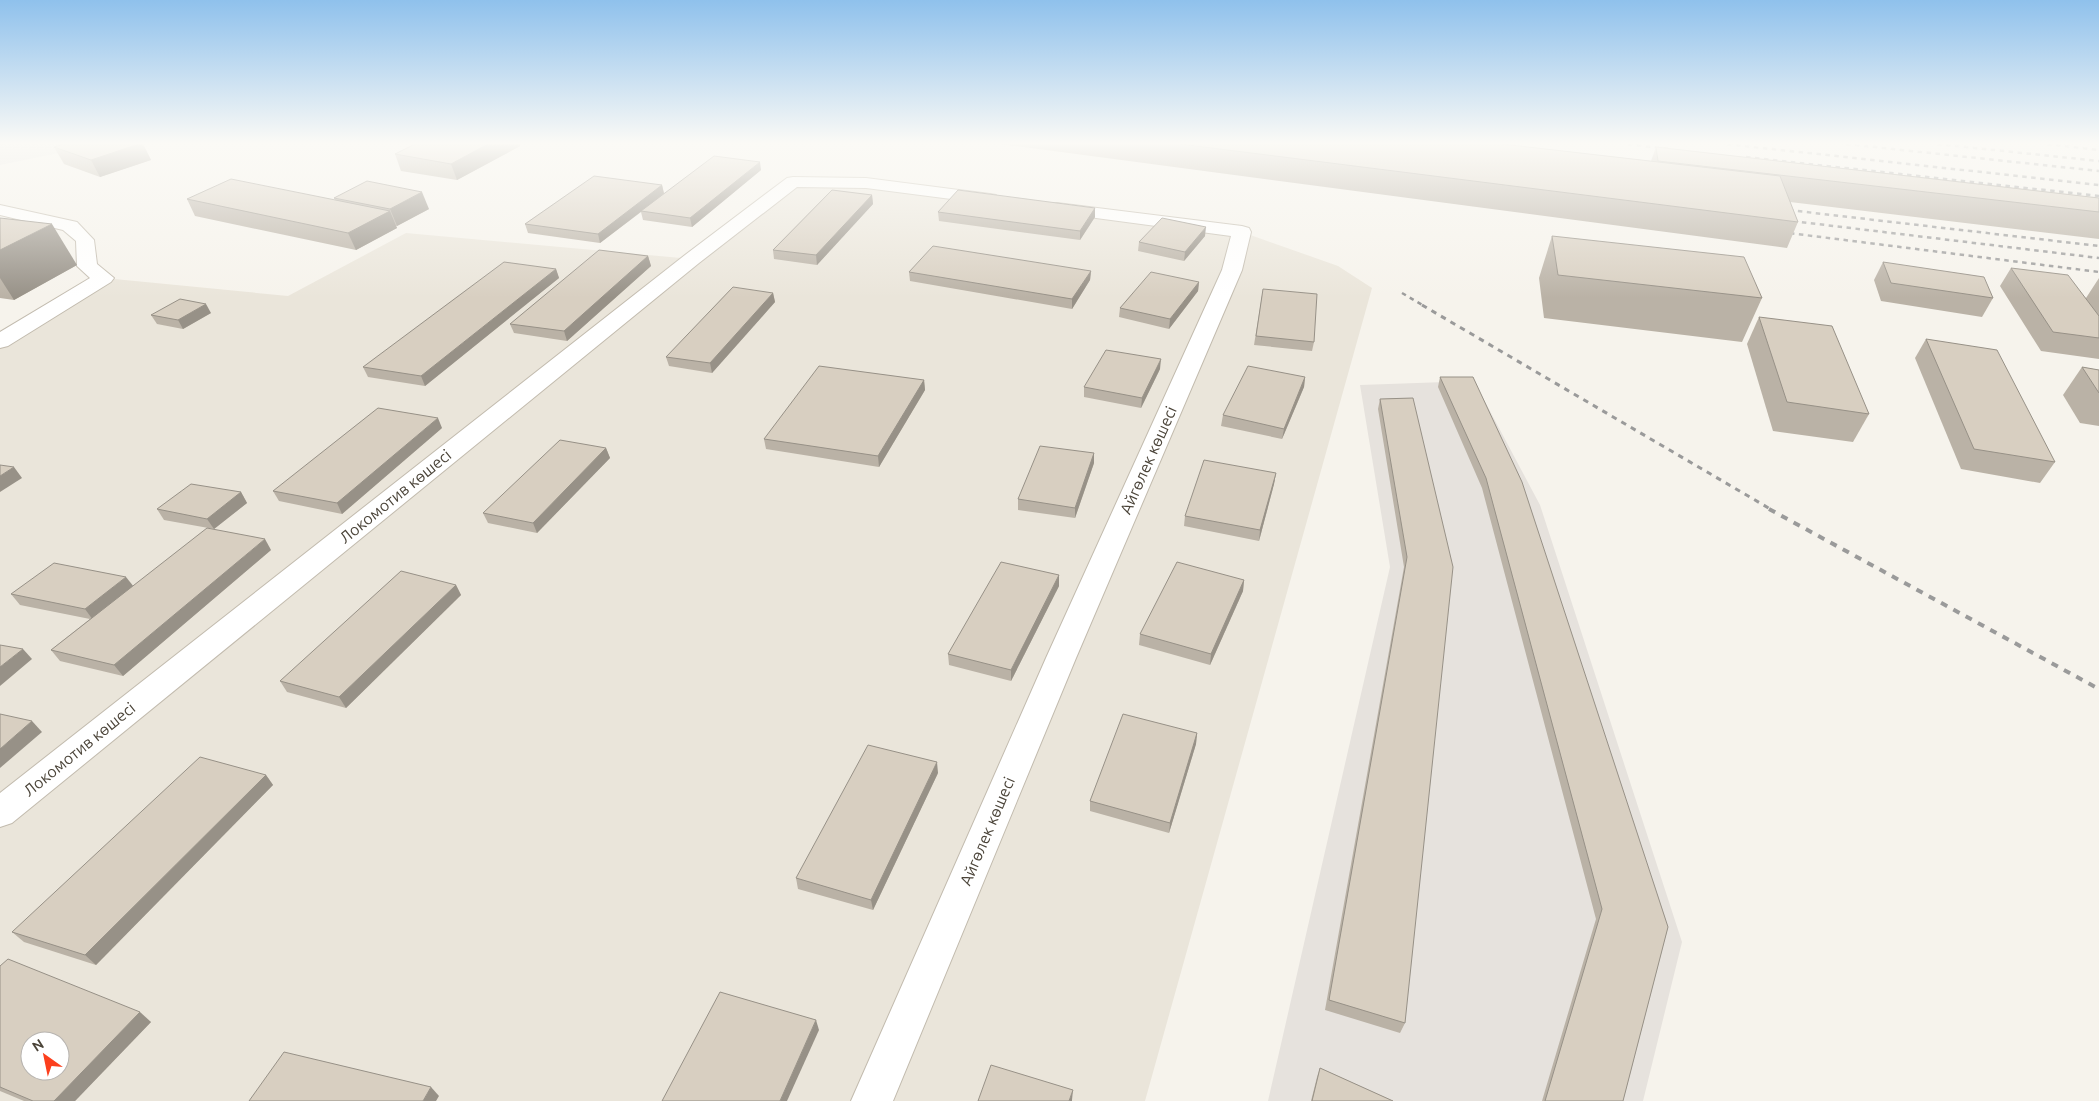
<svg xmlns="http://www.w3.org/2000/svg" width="2099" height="1101" font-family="Ubuntu,sans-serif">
<rect width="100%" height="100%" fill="#f6f3ec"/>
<!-- residential -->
<path fill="#eae5da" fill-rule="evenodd" d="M 793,182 L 866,183 L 1242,232 L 1338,266 L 1372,288 L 1145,1101 L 0,1101 L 0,341 L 104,278 L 288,296 L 406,233 L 692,259 ZM 30,1041 L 60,1041 L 60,1071 L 30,1071 Z"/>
<!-- industrial -->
<polygon fill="#e6e2dd" points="1474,381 1540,505 1682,942 1643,1101 1268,1101 1390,567 1360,385"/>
<!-- parking -->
<polygon fill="#e5e3e0" points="0,144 103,144 0,165"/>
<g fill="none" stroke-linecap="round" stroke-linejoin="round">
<!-- minor casing -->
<g stroke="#c2bbae" stroke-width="2">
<g id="minor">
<polygon points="793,177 866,178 990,194 996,195 999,199 996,203 990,204 866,188 797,187 699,263 12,823 0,827 0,793 685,255 787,178"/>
<polygon points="1057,203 1242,226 1249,228 1251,232 1242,270 1076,658 893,1101 851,1101 1046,658 1222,270 1231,236 1051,212 1048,208 1051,204"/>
<polygon points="0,205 77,222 94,240 97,264 114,278 111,282 8,346 0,348 0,332 90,278 77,266 76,241 63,230 0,215"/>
</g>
</g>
<!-- minor -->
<use href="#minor" fill="#fff" fill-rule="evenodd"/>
<!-- rail-far2 -->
<g stroke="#9a9a9a" stroke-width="2.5" stroke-dasharray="4.5 4.5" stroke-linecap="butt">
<polyline points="1628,144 1669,149"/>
<polyline points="1727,144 2099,185"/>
<polyline points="1846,144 2099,171"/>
<polyline points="1937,144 2099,161"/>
<polyline points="2047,144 2099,150"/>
<polyline points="1746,157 2099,196"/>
<polyline points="1780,209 2099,246"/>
<polyline points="1784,220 2099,258"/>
<polyline points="1781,232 2099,272"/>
<polyline points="1402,293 1424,306"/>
</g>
<!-- rail-far1 -->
<polyline stroke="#9a9a9a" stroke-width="3" stroke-dasharray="5.5 5.5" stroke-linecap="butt" points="1422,305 1772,510"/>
<!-- rail -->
<polyline stroke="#9a9a9a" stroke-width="4" stroke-dasharray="7 7" stroke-linecap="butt" points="1769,509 2099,689"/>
</g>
<!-- wall -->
<g fill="#bab2a6">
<polygon points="64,144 143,144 151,160 100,177 64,164 54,147"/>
<polygon points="415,144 520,144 520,146 457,180 401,171 395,154"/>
<polygon points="1000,144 1502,144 1651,161 1656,147 2099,198 2099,239 1790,202 1798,222 1787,248"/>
<polygon points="761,170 692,227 643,220 641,212 600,243 528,233 525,224 662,185 664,193"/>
<polygon points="872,195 873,204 817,265 774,259 773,250"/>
<polygon points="334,198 429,209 397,226 396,226 397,228 356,250 195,216 187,199 335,200"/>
<polygon points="1095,208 1095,217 1080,240 939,221 938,212"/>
<polygon points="0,218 77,265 14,300 0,298"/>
<polygon points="1205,236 1184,261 1138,251 1139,242"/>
<polygon points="1552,236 1762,298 1742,342 1544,318 1539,278"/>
<polygon points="648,256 651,266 567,341 514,333 510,324"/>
<polygon points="1883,262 1993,298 1982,317 1881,301 1874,280"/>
<polygon points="2011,268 2086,298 2099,278 2099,359 2041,351 2000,286"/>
<polygon points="556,269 559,278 425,386 368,377 363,367"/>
<polygon points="1091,271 1090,280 1072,309 910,281 909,272"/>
<polygon points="1199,282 1198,291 1169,329 1119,317 1120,308"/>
<polygon points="1263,289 1314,342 1312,351 1254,345"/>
<polygon points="773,293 775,302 712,373 669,366 666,357"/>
<polygon points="211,313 183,329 157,324 151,315"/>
<polygon points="1759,317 1869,414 1853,442 1773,431 1747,344"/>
<polygon points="1926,339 2055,462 2040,483 1961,469 1915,358"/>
<polygon points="2082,367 2099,370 2099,426 2080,423 2063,395"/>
<polygon points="1160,369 1141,408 1084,397 1084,387"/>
<polygon points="1305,377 1304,387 1282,439 1221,426 1223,415"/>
<polygon points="1440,377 1473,377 1668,927 1623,1101 1542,1101 1596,919 1482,488 1438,387"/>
<polygon points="924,380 925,390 879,467 766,449 764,439"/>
<polygon points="1413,398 1405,1023 1400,1033 1325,1010 1404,567 1378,409 1380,399"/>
<polygon points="442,428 342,514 279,501 273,491"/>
<polygon points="606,448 610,458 537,533 488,523 483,513"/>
<polygon points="1094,453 1094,463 1075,518 1018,510 1018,499"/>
<polygon points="1276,473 1274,484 1259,541 1184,526 1185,516"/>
<polygon points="241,492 247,503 214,529 164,520 157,509"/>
<polygon points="271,550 123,676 60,661 51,650 90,619 20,605 11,594 133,586"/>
<polygon points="1059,575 1059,586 1011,681 949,665 948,654"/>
<polygon points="1244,580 1243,591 1210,665 1139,645 1140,634"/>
<polygon points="456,585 461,595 346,708 287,692 280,681"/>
<polygon points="1197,733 1196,744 1169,833 1090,811 1090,801"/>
<polygon points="938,773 873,910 798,889 796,878"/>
<polygon points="266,775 273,785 96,965 24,942 12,932"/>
<polygon points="0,966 151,1022 75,1101 24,1101 0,1091"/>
<polygon points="1320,1068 1393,1101 1311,1101 1317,1077"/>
</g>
<!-- shaded-wall -->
<g fill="#979187">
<polygon points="139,144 143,144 151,160 100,177 91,160"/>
<polygon points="488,144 520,144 520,146 457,180 451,164"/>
<polygon points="760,162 761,170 692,227 690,218"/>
<polygon points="662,185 664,194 600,243 598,234"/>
<polygon points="422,192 429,209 397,226 390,209"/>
<polygon points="872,195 873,204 817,265 816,255"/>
<polygon points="1095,208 1095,217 1080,240 1080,231"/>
<polygon points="390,211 397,228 356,250 348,233"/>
<polygon points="52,224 77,265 14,300 0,278 0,250"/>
<polygon points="1206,227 1205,236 1184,261 1185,252"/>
<polygon points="648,256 651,266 567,341 564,331"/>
<polygon points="556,269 559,278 425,386 421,376"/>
<polygon points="1091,271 1090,280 1072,309 1072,299"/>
<polygon points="1199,282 1198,291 1169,329 1170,319"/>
<polygon points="773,293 775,302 712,373 710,363"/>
<polygon points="206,304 211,313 183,329 178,320"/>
<polygon points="1161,359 1160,369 1141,408 1142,398"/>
<polygon points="1305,377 1304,387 1282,439 1284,429"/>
<polygon points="924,380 925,390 879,467 878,456"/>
<polygon points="438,418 442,428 342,514 337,503"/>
<polygon points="606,448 610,458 537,533 533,523"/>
<polygon points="1094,453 1094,463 1075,518 1075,508"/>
<polygon points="14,467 22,478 0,492 0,476"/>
<polygon points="1276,473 1274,484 1259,541 1260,530"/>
<polygon points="241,492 247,503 214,529 207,519"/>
<polygon points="265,539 271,550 123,676 114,665"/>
<polygon points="1059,575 1059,586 1011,681 1011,670"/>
<polygon points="126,577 134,587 93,620 85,609"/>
<polygon points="1244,580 1243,591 1210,665 1211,654"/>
<polygon points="456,585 461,595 346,708 339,697"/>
<polygon points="23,649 32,659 0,686 0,667"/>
<polygon points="32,721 42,732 0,768 0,749"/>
<polygon points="1197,733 1196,744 1169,833 1170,823"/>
<polygon points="937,762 938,773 873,910 871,900"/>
<polygon points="266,775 273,785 96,965 85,955"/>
<polygon points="140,1012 151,1022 75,1101 54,1101"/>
<polygon points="816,1020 819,1030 787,1101 780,1101"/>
<polygon points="431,1087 439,1096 436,1101 423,1101"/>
<polygon points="1073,1090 1072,1100 1072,1101 1069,1101"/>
</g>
<!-- building -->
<g fill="#d8cfc1" stroke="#979187" fill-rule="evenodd">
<polygon points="64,144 139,144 91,160 54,147"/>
<polygon points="415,144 488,144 451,164 395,154"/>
<polygon points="1180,144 1502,144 1780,176 1798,222"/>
<polygon points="1656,147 2099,198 2099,212 1658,161"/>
<polygon points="714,156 760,162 690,218 641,211"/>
<polygon points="594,176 662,185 598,234 525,224"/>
<polygon points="231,179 390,211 348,233 187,199"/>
<polygon points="367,181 422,192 390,209 334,198"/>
<polygon points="832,190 872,195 816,255 773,250"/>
<polygon points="958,190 1095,208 1080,231 938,212"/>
<polygon points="0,218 52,224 0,250"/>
<polygon points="1162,218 1206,227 1185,252 1139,242"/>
<polygon points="1552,236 1744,257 1762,298 1558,275"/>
<polygon points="933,246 1091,271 1072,299 909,272"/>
<polygon points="599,250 648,256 564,331 510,324"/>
<polygon points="504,262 556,269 421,376 363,367"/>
<polygon points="1883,262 1984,277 1993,298 1891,283"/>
<polygon points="2011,268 2068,275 2099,316 2099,338 2053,332"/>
<polygon points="1151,272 1199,282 1170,319 1120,308"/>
<polygon points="733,287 773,293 710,363 666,357"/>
<polygon points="1263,289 1317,294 1314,342 1256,336"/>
<polygon points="180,299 206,304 178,320 151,315"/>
<polygon points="1759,317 1832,326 1869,414 1787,402"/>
<polygon points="1926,339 1997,350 2055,462 1974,449"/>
<polygon points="1106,350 1161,359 1142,398 1084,387"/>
<polygon points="819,366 924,380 878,456 764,439"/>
<polygon points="1248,366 1305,377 1284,429 1223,415"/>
<polygon points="2082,367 2099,370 2099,393"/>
<polygon points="1440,377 1473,377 1522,482 1668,927 1623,1101 1545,1101 1602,909 1486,478"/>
<polygon points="1413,398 1453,567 1405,1023 1329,1000 1407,557 1380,399"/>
<polygon points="378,408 438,418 337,503 273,491"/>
<polygon points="560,440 606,448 533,523 483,513"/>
<polygon points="1040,446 1094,453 1075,508 1018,499"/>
<polygon points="1204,460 1276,473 1260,530 1185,516"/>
<polygon points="0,465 14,467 0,476"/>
<polygon points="191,484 241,492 207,519 157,509"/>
<polygon points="207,528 265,539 114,665 51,650"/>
<polygon points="1001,562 1059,575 1011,670 948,654"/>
<polygon points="1177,562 1244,580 1211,654 1140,634"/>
<polygon points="54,563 126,577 85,609 11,594"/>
<polygon points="401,571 456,585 339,697 280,681"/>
<polygon points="0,645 23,649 0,667"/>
<polygon points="0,714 32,721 0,749"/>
<polygon points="1123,714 1197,733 1170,823 1090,801"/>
<polygon points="868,745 937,762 871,900 796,878"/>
<polygon points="200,757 266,775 85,955 12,932"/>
<path d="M 8,959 L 140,1012 L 54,1101 L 33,1101 L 0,1087 L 0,966 ZM 30,1041 L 60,1041 L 60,1071 L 30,1071 Z"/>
<polygon points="720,992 816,1020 780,1101 662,1101"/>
<polygon points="284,1052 431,1087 423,1101 249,1101"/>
<polygon points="991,1065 1073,1090 1069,1101 978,1101"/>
<polygon points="1320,1068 1393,1101 1312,1101"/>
</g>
<!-- sky -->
<linearGradient id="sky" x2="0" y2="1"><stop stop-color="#8fc1ec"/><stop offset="0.48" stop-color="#fbfaf6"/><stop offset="1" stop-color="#fbfaf6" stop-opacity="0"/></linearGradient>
<rect width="2099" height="298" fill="url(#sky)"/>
<g text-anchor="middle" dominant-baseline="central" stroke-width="5" stroke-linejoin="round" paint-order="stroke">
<!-- street labels -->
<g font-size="16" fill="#4b4439" stroke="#fff">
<text transform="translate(1148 460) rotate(-66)">Айгөлек көшесі</text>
<text transform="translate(395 496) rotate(-39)">Локомотив көшесі</text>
<text transform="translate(79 749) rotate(-39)">Локомотив көшесі</text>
<text transform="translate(987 831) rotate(-67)">Айгөлек көшесі</text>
</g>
</g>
<!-- north arrow -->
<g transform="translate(45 1056) rotate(327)"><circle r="24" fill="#ffffff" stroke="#b7b4b0"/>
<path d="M0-4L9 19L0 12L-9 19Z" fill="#fc3f1d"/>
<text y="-8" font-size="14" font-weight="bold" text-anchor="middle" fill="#4b4439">N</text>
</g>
</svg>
